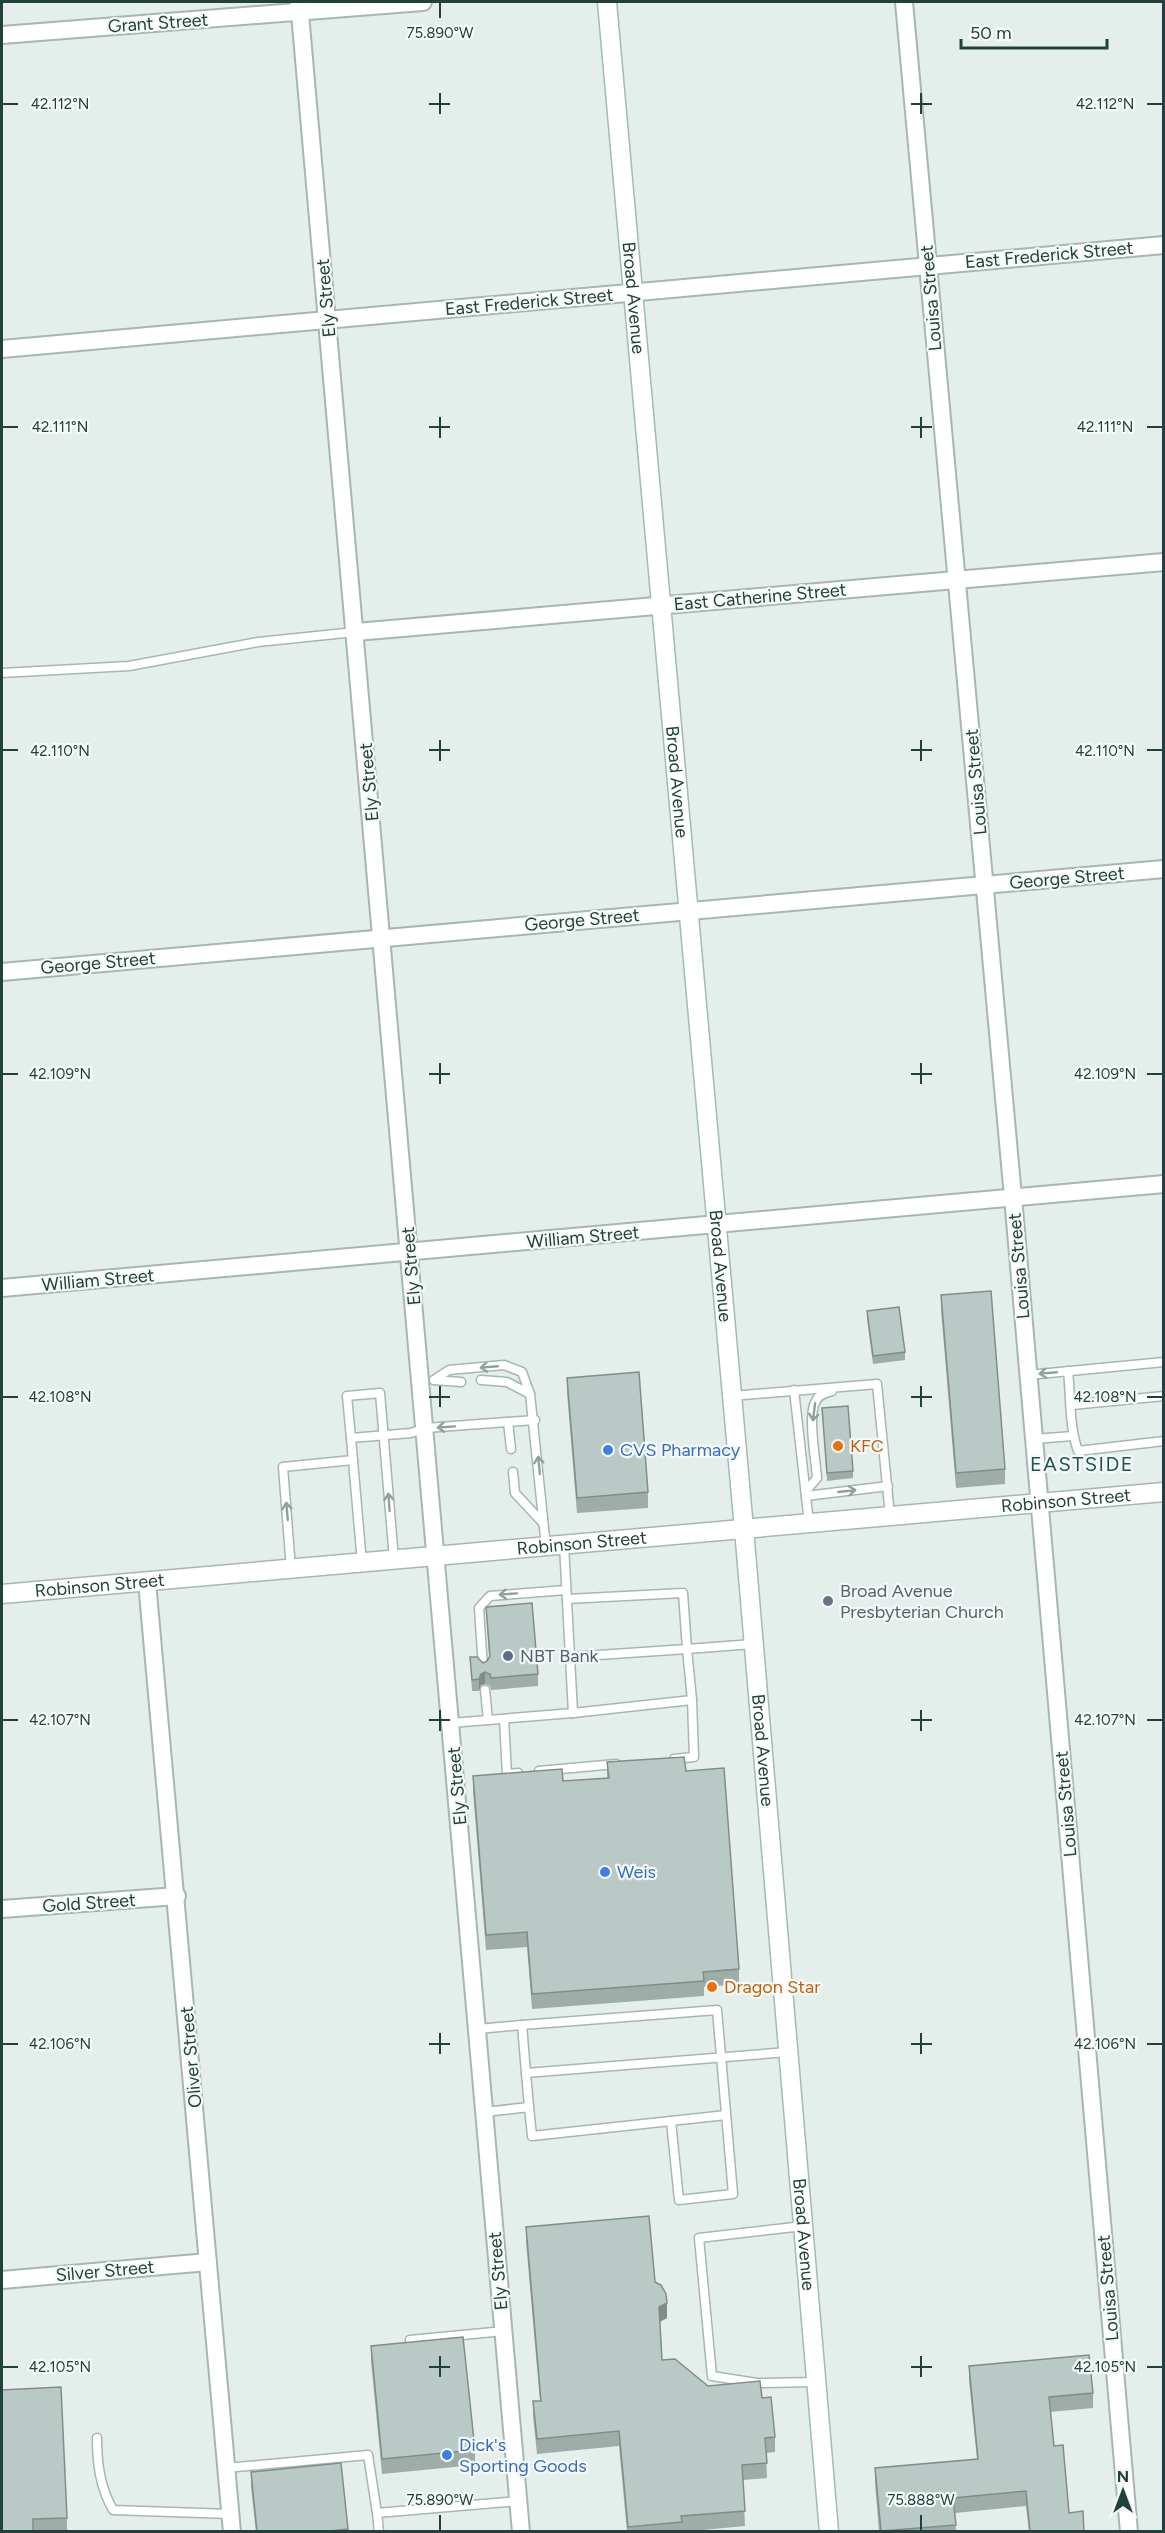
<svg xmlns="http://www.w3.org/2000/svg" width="1165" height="2533" font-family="Figtree,sans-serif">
<rect width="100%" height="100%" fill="#e4eeeb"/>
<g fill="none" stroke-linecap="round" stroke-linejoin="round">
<!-- service casing -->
<g stroke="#a6b7b3" stroke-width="11">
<g id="service">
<polyline points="2,673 129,666 258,642 355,632"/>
<path d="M 1068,1371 C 1071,1398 1069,1426 1078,1451 L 1164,1441"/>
<polyline points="1028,1375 1164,1362"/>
<polyline points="434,1380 449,1370 504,1365 522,1372 530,1394"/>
<polyline points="434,1380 461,1382"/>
<polyline points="481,1380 507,1382 530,1394 546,1547"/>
<polyline points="794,1390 809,1523"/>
<polyline points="732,1396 877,1384 890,1516"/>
<polyline points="1072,1405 1164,1396"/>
<polyline points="508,1422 511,1449"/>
<polyline points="351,1438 347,1396 380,1393 394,1559"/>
<polyline points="1034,1439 1073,1436"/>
<polyline points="513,1472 515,1493 543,1523"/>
<path d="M 806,1491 L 817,1478 C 816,1461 807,1414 816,1401 C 819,1394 826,1393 832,1391"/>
<polyline points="806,1496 888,1486"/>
<polyline points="362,1563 351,1438 411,1433 426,1428 535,1420"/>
<polyline points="291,1569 283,1467 353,1460"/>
<polyline points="567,1599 683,1593 687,1649 569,1657"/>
<polyline points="483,1668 479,1608 490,1596 566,1590"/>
<polyline points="485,1690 488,1720"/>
<polyline points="573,1713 692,1700 687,1649 753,1644"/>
<polyline points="504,1719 507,1774 518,1773"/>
<polyline points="451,1723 573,1713 564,1545"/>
<polyline points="674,1759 694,1757 692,1700"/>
<polyline points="539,1771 616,1764"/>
<polyline points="522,2025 717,2010 733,2194 679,2200 671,2121 726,2115"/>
<polyline points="478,2029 522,2025 526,2073 788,2052"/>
<polyline points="526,2073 529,2107"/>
<polyline points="485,2112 529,2107 532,2136 671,2121"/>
<polyline points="803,2226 699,2238 712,2376 757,2383 816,2382"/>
<polyline points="410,2340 504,2331"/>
<path d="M 97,2438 C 97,2464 100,2487 113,2510 L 230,2514"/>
<polyline points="226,2468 368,2455 377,2513"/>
<polyline points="379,2532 377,2513 518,2501"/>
</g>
</g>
<!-- minor casing -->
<g stroke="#a6b7b3" stroke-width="20">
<g id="minor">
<polyline points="299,2 521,2532"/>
<polyline points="904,2 1013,1197 1129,2532"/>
<polyline points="2,35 423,2"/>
<polyline points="2,349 1164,245"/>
<polyline points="356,632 1164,562"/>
<polyline points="2,972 1164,869"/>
<polyline points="2,1288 1164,1184"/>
<polyline points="147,1582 232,2532"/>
<polyline points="2,1909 177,1896"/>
<polyline points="2,2280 208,2262"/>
</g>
</g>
<!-- tertiary casing -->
<g stroke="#a6b7b3" stroke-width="21">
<g id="tertiary">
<path id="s1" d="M 2,1594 L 1164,1492"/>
</g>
</g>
<!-- secondary casing -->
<g stroke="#a1bbb5" stroke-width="21">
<g id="secondary">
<path id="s2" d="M 607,2 L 744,1529 L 829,2532"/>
</g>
</g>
<!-- service -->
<use href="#service" stroke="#fff" stroke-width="8"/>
<!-- minor -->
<use href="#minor" stroke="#fff" stroke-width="16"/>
<!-- tertiary -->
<use href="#tertiary" stroke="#fff" stroke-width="18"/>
<!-- secondary -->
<use href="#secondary" stroke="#fff" stroke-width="18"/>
</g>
<!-- wall -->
<g fill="#9fada9">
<polygon points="941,1295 1005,1469 1005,1484 956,1488 941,1310"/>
<polygon points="867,1311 905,1352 905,1360 873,1364 867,1319"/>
<polygon points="567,1378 648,1492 648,1508 577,1513 567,1393"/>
<polygon points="822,1408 853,1471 853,1478 827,1481"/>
<polygon points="486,1607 538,1674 538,1686 491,1690 490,1686 485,1684 481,1685 479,1691 472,1691 470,1657 483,1663 487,1661 489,1657"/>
<polygon points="607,1762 686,1771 739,1969 739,1984 704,1987 704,1996 532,2009 527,1947 486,1950 473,1791 473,1776 563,1781 607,1778"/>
<polygon points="526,2227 655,2282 667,2318 660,2322 662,2360 708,2386 762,2398 775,2437 775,2452 766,2453 767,2478 743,2480 745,2526 682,2532 627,2532 619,2446 537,2454 533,2416 533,2401 540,2401 526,2242"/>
<polygon points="371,2346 475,2450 475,2465 382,2474 371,2361"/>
<polygon points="969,2366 1093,2393 1093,2408 1050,2412 1054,2446 1069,2513 1084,2532 1029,2532 1026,2506 955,2513 956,2532 879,2532 875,2483 875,2468 977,2459 969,2381"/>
<polygon points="2,2390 67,2518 67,2532 2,2532"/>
<polygon points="341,2463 348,2532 256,2532 251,2487 251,2472"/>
</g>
<!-- shaded-wall -->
<g fill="#828d8a">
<polygon points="485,1672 485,1684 481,1685 479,1691 479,1679 481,1674"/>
<polygon points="667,2303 667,2318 659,2322 659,2307"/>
</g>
<!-- building -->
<g fill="#b9c9c5" stroke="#828d8a" stroke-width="1.5">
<polygon points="991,1291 1005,1469 956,1473 941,1295"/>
<polygon points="899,1307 905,1352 873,1356 867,1311"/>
<polygon points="639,1372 648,1492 577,1498 567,1378"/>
<polygon points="848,1406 853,1471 827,1473 822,1408"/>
<polygon points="532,1603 538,1674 491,1678 490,1674 485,1672 481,1674 479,1679 472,1680 470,1657 477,1657 483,1663 487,1661 490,1656 486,1607"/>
<polygon points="684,1757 686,1771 724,1768 739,1969 703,1972 704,1981 532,1994 527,1932 486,1935 473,1776 562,1769 563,1781 609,1778 607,1762"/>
<polygon points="649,2216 655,2282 661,2285 666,2294 667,2303 659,2307 662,2360 675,2359 708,2386 760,2381 762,2398 771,2397 775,2437 765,2438 767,2463 742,2465 745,2511 681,2516 682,2522 628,2527 619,2431 537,2439 533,2401 541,2401 526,2227"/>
<polygon points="463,2337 475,2450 382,2459 371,2346"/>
<polygon points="1089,2355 1093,2393 1049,2397 1054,2446 1063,2445 1069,2513 1083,2511 1084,2532 1030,2532 1026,2491 953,2498 956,2525 881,2531 875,2468 978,2459 969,2366"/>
<polygon points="61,2387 67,2518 33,2519 33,2532 2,2532 2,2390"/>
<polygon points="341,2463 348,2529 321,2532 257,2532 251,2472"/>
</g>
<!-- one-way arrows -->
<defs><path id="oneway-shaft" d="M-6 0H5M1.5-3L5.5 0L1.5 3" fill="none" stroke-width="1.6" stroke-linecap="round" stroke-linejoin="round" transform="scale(1.5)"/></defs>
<g stroke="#90a09e">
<use href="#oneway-shaft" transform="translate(489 1367) rotate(175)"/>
<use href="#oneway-shaft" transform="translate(1048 1373) rotate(175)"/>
<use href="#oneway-shaft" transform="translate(814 1412) rotate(97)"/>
<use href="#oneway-shaft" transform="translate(446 1427) rotate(176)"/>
<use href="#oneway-shaft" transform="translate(539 1465) rotate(-95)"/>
<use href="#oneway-shaft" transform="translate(847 1491) rotate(-6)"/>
<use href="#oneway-shaft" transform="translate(389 1502) rotate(-94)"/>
<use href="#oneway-shaft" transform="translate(287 1511) rotate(-95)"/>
<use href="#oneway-shaft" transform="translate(508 1594) rotate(176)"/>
</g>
<!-- ticks -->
<path fill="none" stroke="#22413d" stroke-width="2" d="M 440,3 L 440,18M 440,93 L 440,114M 921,93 L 921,114M 3,104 L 18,104M 429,104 L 450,104M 911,104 L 932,104M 1147,104 L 1162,104M 440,417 L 440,438M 921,417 L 921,438M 3,427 L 18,427M 429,427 L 450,427M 911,427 L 932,427M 1147,427 L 1162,427M 440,740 L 440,761M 921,740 L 921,761M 3,750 L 18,750M 429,750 L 450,750M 911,750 L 932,750M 1147,750 L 1162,750M 440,1063 L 440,1084M 921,1063 L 921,1084M 3,1074 L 18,1074M 429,1074 L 450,1074M 911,1074 L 932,1074M 1147,1074 L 1162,1074M 440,1386 L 440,1407M 921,1386 L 921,1407M 3,1397 L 18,1397M 429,1397 L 450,1397M 911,1397 L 932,1397M 1147,1397 L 1162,1397M 440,1710 L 440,1731M 921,1710 L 921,1731M 3,1720 L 18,1720M 429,1720 L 450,1720M 911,1720 L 932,1720M 1147,1720 L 1162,1720M 440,2033 L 440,2054M 921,2033 L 921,2054M 3,2044 L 18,2044M 429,2044 L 450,2044M 911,2044 L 932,2044M 1147,2044 L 1162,2044M 440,2356 L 440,2377M 921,2356 L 921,2377M 3,2367 L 18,2367M 429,2367 L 450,2367M 911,2367 L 932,2367M 1147,2367 L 1162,2367M 440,2515 L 440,2530M 921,2515 L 921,2530"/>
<!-- markers -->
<g fill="#e8710a" stroke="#f5faf8" stroke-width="2">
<circle cx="838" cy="1446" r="6"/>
<circle cx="712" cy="1987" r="6"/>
</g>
<g fill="#3f7fe0" stroke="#f5faf8" stroke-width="2">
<circle cx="608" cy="1450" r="6"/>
<circle cx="605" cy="1872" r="6"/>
<circle cx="447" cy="2455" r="6"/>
</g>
<circle fill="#6b7280" stroke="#f5faf8" stroke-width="2" cx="828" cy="1601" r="6"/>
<circle fill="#5c6f8a" stroke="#f5faf8" stroke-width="2" cx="508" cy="1656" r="6"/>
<g text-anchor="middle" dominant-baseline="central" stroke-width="4.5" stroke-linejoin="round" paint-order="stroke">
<!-- street labels -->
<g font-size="18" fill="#22413d" stroke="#f5faf8">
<text transform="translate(158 23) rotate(-4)">Grant Street</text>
<text transform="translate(1049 255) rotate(-5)">East Frederick Street</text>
<text transform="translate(326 298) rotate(-95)">Ely Street</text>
<text stroke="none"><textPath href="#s2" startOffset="297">Broad Avenue</textPath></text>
<text transform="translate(931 298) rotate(-95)">Louisa Street</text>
<text transform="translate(529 302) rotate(-5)">East Frederick Street</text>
<text transform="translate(760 597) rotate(-5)">East Catherine Street</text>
<text transform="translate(369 782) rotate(-95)">Ely Street</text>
<text stroke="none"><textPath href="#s2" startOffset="783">Broad Avenue</textPath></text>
<text transform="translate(976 782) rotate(-95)">Louisa Street</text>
<text transform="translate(1067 878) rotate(-5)">George Street</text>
<text transform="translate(582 920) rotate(-5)">George Street</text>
<text transform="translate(98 963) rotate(-5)">George Street</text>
<text transform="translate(583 1237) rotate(-5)">William Street</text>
<text transform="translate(411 1266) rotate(-95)">Ely Street</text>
<text stroke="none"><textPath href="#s2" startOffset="1269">Broad Avenue</textPath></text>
<text transform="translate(1019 1266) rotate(-95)">Louisa Street</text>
<text transform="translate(98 1280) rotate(-5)">William Street</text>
<text stroke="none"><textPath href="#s1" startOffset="1068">Robinson Street</textPath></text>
<text stroke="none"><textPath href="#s1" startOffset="582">Robinson Street</textPath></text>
<text stroke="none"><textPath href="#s1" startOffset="98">Robinson Street</textPath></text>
<text stroke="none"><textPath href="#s2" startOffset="1755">Broad Avenue</textPath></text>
<text transform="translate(457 1786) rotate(-95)">Ely Street</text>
<text transform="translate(1066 1804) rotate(-95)">Louisa Street</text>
<text transform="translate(89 1903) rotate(-4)">Gold Street</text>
<text transform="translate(191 2057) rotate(-95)">Oliver Street</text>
<text stroke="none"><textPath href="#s2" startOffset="2241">Broad Avenue</textPath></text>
<text transform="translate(105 2271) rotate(-5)">Silver Street</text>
<text transform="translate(498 2271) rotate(-95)">Ely Street</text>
<text transform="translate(1108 2288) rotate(-95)">Louisa Street</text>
</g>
<!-- food labels -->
<g font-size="18" fill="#c56008" stroke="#f5faf8" text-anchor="start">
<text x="850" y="1446">KFC</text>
<text x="724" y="1987">Dragon Star</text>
</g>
<!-- shop labels -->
<g font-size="18" fill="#366cbe" stroke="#f5faf8" text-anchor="start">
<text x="620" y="1450">CVS Pharmacy</text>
<text x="617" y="1872">Weis</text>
<text x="459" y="2445">Dick's<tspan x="459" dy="21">Sporting Goods</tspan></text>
</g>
<!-- worship labels -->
<g font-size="18" fill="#5b616d" stroke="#f5faf8" text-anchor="start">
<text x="840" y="1591">Broad Avenue<tspan x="840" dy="21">Presbyterian Church</tspan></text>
</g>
<!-- service labels -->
<g font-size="18" fill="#4e5e75" stroke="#f5faf8" text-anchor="start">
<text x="520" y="1656">NBT Bank</text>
</g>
<!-- neighbourhood labels -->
<g font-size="20" letter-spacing="1.5" fill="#1c554f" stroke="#f5faf8">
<text x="1082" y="1464">EASTSIDE</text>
</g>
</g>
<g font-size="15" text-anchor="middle" fill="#22413d" stroke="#f5faf8" stroke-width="4.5" stroke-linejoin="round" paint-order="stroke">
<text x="440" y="38">75.890°W</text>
<text x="60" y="109">42.112°N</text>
<text x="1105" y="109">42.112°N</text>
<text x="60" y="432">42.111°N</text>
<text x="1105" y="432">42.111°N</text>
<text x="60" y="756">42.110°N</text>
<text x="1105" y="756">42.110°N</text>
<text x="60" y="1079">42.109°N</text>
<text x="1105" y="1079">42.109°N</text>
<text x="60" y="1402">42.108°N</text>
<text x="1105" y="1402">42.108°N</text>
<text x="60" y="1725">42.107°N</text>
<text x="1105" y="1725">42.107°N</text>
<text x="60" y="2049">42.106°N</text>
<text x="1105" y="2049">42.106°N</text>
<text x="60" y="2372">42.105°N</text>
<text x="1105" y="2372">42.105°N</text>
<text x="440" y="2505">75.890°W</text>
<text x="921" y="2505">75.888°W</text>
</g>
<!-- border -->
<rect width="1165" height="2533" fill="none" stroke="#22413d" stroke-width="6"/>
<!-- north arrow -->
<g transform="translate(1123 2491)" stroke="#f5faf8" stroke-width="4.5" paint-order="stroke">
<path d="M0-4.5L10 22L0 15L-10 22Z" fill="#22413d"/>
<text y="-9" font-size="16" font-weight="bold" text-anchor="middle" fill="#22413d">N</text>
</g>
<!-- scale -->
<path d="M961 39v9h146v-9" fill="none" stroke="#22413d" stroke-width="3"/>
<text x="970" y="39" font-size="18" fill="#22413d" stroke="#f5faf8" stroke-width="4.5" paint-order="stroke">50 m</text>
</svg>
